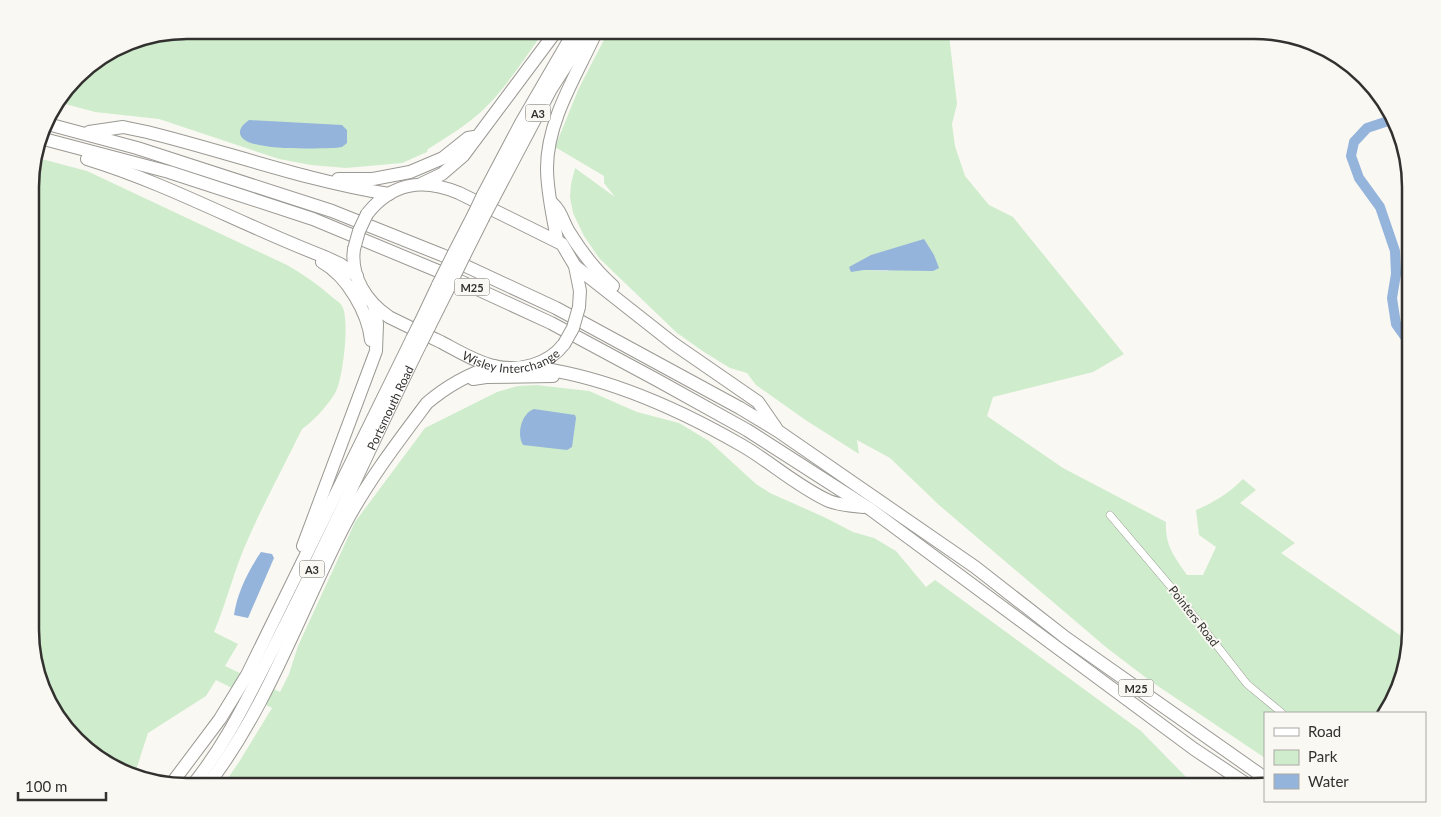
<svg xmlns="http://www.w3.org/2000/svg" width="1441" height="817" font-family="Lato,sans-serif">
<rect width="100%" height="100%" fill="#faf8f2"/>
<!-- green -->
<g fill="#cfeccd" fill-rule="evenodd">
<path d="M 187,30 L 545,30 C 526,56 506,88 483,110 C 467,125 447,137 428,149 L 427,152 L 402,163 L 346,168 L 311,165 L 279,159 L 159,119 L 95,112 L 58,102 L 83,69 L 127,42 Z"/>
<path d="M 609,30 L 958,30 L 949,35 L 957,104 L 952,124 L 955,146 L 965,176 L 989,205 L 1013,217 L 1124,354 L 1093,372 L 993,397 L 987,416 L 1063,468 L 1166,522 C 1165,546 1174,556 1187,575 L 1203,575 L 1216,547 L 1199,535 L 1196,510 C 1215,502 1229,493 1243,479 L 1256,490 L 1240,503 L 1295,543 L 1281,553 L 1410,642 L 1390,708 L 1386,713 L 1265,713 L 1265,758 L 1149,680 L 1107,648 L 939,505 L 890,458 L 857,440 L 859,454 L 807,421 L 756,385 L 747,373 L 730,368 L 704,352 L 677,333 L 599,258 L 584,236 L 573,213 L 570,197 L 571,184 L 575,168 L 615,197 L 604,183 L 604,176 L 555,147 L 579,88 ZM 934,255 L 887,271 L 864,270 L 851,272 Z"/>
<path d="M 34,157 L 87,171 L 287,265 C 303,274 317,284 331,296 C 334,299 340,302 342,306 C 350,319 343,375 337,389 C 332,401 313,422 302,429 C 283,468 262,506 245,546 C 233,574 226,604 214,632 L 238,644 L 225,666 L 280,692 L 289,674 L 298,646 L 355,522 L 425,428 L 497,392 L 518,386 L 536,385 L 589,391 L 637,412 L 679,423 L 709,441 L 756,484 L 770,493 L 824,517 L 853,532 L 874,538 L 896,551 L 926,587 L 935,580 L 1141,731 L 1192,783 L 1202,787 L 224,787 L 226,781 L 239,762 L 272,708 L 216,680 L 206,696 L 148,733 L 135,773 L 109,766 L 56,717 L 31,651 L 31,166 Z"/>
</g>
<!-- water -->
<g fill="#94b4dc">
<path d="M 249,120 L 342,125 L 347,130 L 347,143 L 342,147 L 335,148 C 320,148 239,153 240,132 C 240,127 245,123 249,120 Z"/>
<polygon points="924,239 934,255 939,268 933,271 864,270 851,272 849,267 871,255"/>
<path d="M 534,409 L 575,415 L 576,418 L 572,447 L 567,450 L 523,445 C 516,433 522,413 534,409 Z"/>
<path d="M 261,552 L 272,554 L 274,558 L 248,618 L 234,615 C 237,593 248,571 261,552 Z"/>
</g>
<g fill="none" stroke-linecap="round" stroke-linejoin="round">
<!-- river -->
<polyline stroke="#94b4dc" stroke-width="10" points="1390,116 1388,121 1367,128 1354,142 1351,156 1359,178 1380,207 1395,251 1396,274 1392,298 1396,324 1411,345"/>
<!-- street casing -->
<g stroke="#9b9994" stroke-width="8">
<polyline id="street" points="1110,515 1171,587 1247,684 1282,713"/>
</g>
<!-- highway casing -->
<g stroke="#9b9994" stroke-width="14">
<g id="highway">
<polyline points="44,123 137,148 332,211 442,255 556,308 740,408 778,431 975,567 1066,638 1265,778"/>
<path d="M 89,132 L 123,127 L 147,132 C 228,152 307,181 389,194"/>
<polyline points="40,138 169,172 313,219 438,271 551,323 657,380 747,430 870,509 1194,749 1251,787"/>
<path d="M 87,159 C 169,184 244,226 325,257 L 340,264 L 357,276"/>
<polyline points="338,179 373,179 410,172 443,158 468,138 474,137"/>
<polyline points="421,184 442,174 463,156 557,30"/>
<polyline points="483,195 521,123 575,30"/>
<polyline points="493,199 551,89 589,30"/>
<path d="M 551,202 C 562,212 562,220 569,232 C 582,253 594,269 613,286"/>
<path d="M 367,214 C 392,182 423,178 459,193 L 562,244 L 575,266 L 580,291 L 579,307"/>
<path d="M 557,240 C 553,216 547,192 547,168 C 547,119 578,73 597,30"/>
<path id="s1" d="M 354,249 C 350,277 367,302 389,317 C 407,326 424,334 441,342 C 458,351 476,362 494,366 C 519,372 548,365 564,344"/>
<polyline points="454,253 474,214"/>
<polyline points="464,256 483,218"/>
<path d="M 322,262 C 347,276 368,312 371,340"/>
<polyline points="575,266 674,344 758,402 776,428"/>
<polyline points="420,323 438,285"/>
<polyline points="429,327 448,289"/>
<path d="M 530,367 C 603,375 679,409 743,446 C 772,463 798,487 829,501 C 839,505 852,506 863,507"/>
<polyline points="473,379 486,377 553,376"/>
<polyline points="303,546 376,351 377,324 374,305"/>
<polyline points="172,783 220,719 247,675 412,339"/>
<path id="s2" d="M 191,787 C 226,745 249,695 274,647 C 326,547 371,444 421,343"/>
<path d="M 206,787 C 267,709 299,613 344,526 C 367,482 397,443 427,403 C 447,386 468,374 494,366"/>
</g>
</g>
<!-- street -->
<use href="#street" stroke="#fff" stroke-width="7"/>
<!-- highway -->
<use href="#highway" stroke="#fff" stroke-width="12"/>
<!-- highway-bridge casing -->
<g stroke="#9b9994" stroke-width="14" stroke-linecap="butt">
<g id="highway-bridge">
<polyline points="474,214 483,195"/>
<polyline points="483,218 493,199"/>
<polyline points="354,249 359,231 367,214"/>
<polyline points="438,285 454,253"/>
<polyline points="448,289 464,256"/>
<polyline points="412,339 420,323"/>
<polyline points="421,343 429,327"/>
<polyline points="564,344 573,328 579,307"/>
</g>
</g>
<!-- highway-bridge -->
<use href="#highway-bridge" stroke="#fff" stroke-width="12"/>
</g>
<g text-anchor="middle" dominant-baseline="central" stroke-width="4" stroke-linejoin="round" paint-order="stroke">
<!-- shield labels -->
<g fill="#faf8f2" stroke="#6e6d6a" stroke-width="1">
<rect x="525.5" y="104.5" width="25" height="17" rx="4"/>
<rect x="454.5" y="278.5" width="35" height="17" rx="4"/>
<rect x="299.5" y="560.5" width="25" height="17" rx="4"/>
<rect x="1118.5" y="679.5" width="35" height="17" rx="4"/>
</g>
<g font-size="11" font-weight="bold" fill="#32312f">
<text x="538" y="113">A3</text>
<text x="472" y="287">M25</text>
<text x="312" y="569">A3</text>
<text x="1136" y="688">M25</text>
</g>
<!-- street labels -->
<g font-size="12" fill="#32312f" stroke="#faf8f2">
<text stroke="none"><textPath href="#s1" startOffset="214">Wisley Interchange</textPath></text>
<text stroke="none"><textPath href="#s2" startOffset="429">Portsmouth Road</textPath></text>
<text transform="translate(1194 616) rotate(52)">Pointers Road</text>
</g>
</g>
<!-- crop -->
<path d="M0 0H1441V817H0ZM187 39H1254A148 148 0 0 1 1402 187V630A148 148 0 0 1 1254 778H187A148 148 0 0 1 39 630V187A148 148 0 0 1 187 39Z" fill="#faf8f2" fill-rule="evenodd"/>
<path fill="none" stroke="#32312f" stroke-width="2.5" d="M187 39H1254A148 148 0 0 1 1402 187V630A148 148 0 0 1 1254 778H187A148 148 0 0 1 39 630V187A148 148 0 0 1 187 39Z"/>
<!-- legend -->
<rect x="1264" y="712" width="162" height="90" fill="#faf8f2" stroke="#aaa8a4"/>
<rect x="1274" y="728" width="25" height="8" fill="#ffffff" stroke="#aaa8a4"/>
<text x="1308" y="737" font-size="15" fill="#32312f">Road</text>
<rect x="1274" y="750" width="25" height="15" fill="#cfeccd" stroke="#aaa8a4"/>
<text x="1308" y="762" font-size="15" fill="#32312f">Park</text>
<rect x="1274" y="774" width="25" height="15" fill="#94b4dc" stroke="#aaa8a4"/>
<text x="1308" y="787" font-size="15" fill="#32312f">Water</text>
<!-- scale -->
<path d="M18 792v8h88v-8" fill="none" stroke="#32312f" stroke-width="2.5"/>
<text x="25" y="792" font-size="15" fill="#32312f" stroke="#faf8f2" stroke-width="4" paint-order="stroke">100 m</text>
</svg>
